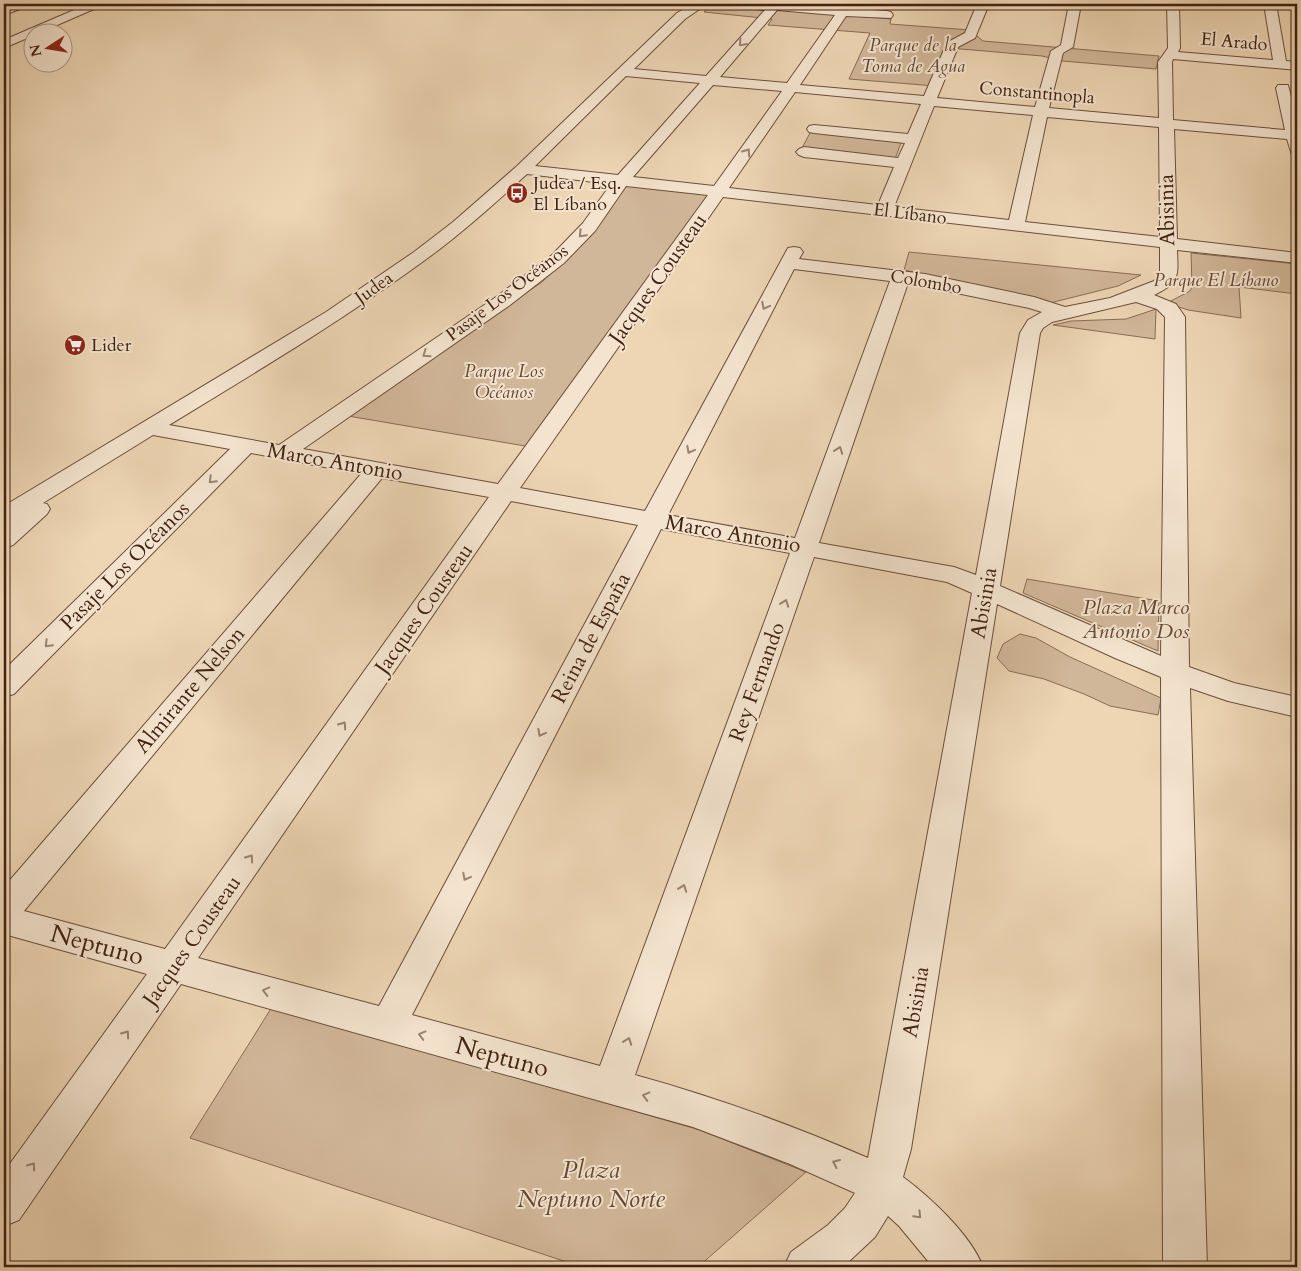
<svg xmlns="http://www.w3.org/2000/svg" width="1301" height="1271" font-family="Cardo,serif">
<rect width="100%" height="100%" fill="#eed6b5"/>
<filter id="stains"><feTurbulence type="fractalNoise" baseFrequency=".004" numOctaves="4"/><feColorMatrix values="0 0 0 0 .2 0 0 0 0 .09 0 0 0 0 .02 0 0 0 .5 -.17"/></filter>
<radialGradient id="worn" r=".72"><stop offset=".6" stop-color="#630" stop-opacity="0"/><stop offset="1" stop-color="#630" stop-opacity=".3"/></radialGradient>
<!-- green -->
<g fill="#d1b799" stroke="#896c56">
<polygon points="713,4 891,19 890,24 970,30 983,41 1159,56 1156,69 1063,61 1042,56 950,48 935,86 849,79 870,33 768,25 772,19 704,12"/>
<polygon points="811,131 902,140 895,159 801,150"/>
<polygon points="627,184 711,194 531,447 348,416 542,282 559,266"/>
<polygon points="909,252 1141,275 1118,286 1050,303 904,270"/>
<polygon points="1191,253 1297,264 1297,294 1239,287 1241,318 1188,310 1167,303 1190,291 1192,287"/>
<polygon points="1156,309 1155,339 1053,325 1071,321 1126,319"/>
<polygon points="1027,579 1159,601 1158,651 1023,593"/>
<polygon points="1020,634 1036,638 1070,657 1161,698 1158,715 1110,706 1084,694 1044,679 1009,671 997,658 1003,644"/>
<polygon points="272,1007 700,1130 806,1172 698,1267 582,1267 190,1138"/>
</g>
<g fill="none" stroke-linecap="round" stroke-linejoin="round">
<!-- street casing -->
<g stroke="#6c4f3b" stroke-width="2">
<g id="street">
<polygon points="14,4 30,4 28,6 4,15 4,8"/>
<polygon points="88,4 103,4 101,6 41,32 32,32 32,36 4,48 4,40"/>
<path d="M 693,4 L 707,4 L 685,19 L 634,69 L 706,76 L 765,10 L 736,7 L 730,4 L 781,4 L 887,11 L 891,12 L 893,15 L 891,18 L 846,16 L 800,85 L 924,96 L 946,45 L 950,41 L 965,33 L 977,4 L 989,4 L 975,38 L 958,47 L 937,98 L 1035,107 L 1051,51 L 1061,45 L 1069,4 L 1081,4 L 1073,47 L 1063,53 L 1049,108 L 1159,118 L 1158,62 L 1168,48 L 1167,4 L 1179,4 L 1180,48 L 1178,52 L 1273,60 L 1264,4 L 1276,4 L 1286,61 L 1297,62 L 1297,70 L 1173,59 L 1172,62 L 1173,120 L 1285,130 L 1276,88 L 1278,85 L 1288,85 L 1297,120 L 1297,157 L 1292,155 L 1287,139 L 1174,129 L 1177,239 L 1297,253 L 1297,263 L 1177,250 C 1178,276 1180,283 1154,295 L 1176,304 L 1185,317 L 1189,667 L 1234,683 L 1297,697 L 1297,717 L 1228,701 L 1190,688 L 1207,1267 L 1163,1267 L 1161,677 L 1115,658 L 997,604 L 911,1149 L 903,1177 C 930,1197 971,1235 983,1267 L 933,1267 L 899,1226 L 888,1216 L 875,1237 L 843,1267 L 784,1267 L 791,1252 L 828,1225 L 845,1208 L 855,1193 L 790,1164 L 693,1127 L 181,984 L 19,1220 L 4,1226 L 4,1172 L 147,974 L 4,934 L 4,887 L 361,474 L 251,453 L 14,694 L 4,697 L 4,670 L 230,449 L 153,435 L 43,503 L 47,504 L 50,509 L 47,514 L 13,545 L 4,548 L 4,527 L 9,522 L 4,523 L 4,506 L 326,312 L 414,252 L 453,222 L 517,166 L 677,13 ZM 777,10 L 835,15 L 787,83 L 720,77 ZM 626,76 L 700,83 L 618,175 L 535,166 ZM 713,85 L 782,91 L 714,186 L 633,177 ZM 795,92 L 921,104 L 908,134 L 814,125 L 809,126 L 807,129 L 809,132 L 814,133 L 905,143 L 898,158 L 804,147 L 799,149 L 796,152 L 799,155 L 804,157 L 894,167 L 878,205 L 729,188 ZM 934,106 L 1033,115 L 1009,220 L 894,207 ZM 1047,117 L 1159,127 L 1160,237 L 1025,222 ZM 527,174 L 611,184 L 583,223 L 552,255 L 496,297 L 279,445 L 169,425 C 256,372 343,320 425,260 C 461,234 494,204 527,174 ZM 626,186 L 708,195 L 498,484 L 303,449 L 510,305 L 564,263 L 595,231 ZM 723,197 L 1160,247 L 1160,274 L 1154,281 L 1110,298 L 1065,307 L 1034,297 L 925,274 L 799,259 L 803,252 L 800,248 L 794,247 L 788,248 L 645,511 L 520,488 ZM 794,269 L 890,281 L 795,538 L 668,515 ZM 908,283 L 1029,308 L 1042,312 L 1028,320 L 1020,333 L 976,575 L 954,567 L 819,543 ZM 1136,302 L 1157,309 L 1165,317 L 1161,656 L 1000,586 L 1040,333 L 1043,328 L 1052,322 ZM 382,478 L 489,497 L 165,949 L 24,911 ZM 511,501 L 638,525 L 379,1006 L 198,958 ZM 661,529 L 790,553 L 600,1066 L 412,1015 ZM 814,557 L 947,582 L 972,593 L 868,1158 C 792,1125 715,1097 635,1075 Z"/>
</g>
</g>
<!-- street -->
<use href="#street" fill="#f4e4cf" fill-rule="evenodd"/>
</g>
<!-- one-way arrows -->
<defs><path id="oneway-chevron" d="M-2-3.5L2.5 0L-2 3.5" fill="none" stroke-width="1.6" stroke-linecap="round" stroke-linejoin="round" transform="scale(1.25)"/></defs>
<g stroke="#9a8370">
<use href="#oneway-chevron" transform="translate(742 43) rotate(131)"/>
<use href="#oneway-chevron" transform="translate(747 152) rotate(-55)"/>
<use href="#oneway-chevron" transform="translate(582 234) rotate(134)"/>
<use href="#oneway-chevron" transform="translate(765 306) rotate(118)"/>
<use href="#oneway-chevron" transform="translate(426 354) rotate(145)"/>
<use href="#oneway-chevron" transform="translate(690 450) rotate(118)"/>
<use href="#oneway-chevron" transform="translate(839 450) rotate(-70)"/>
<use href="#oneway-chevron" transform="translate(212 480) rotate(135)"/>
<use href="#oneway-chevron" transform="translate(785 603) rotate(-70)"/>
<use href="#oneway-chevron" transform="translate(48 644) rotate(135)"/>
<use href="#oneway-chevron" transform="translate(343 725) rotate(-55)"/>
<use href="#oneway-chevron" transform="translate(541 733) rotate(118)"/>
<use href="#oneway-chevron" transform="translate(250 858) rotate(-55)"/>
<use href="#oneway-chevron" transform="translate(466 877) rotate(118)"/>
<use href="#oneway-chevron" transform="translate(683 888) rotate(-70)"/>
<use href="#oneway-chevron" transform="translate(266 991) rotate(-165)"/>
<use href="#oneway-chevron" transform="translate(126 1034) rotate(-55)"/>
<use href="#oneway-chevron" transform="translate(422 1035) rotate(-165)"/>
<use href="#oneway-chevron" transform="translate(628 1041) rotate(-70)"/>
<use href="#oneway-chevron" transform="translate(646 1096) rotate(-165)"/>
<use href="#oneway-chevron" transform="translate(836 1163) rotate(-156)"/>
<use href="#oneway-chevron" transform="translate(32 1166) rotate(-55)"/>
<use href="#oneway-chevron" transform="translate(918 1215) rotate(46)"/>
</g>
<!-- icons -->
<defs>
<g id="bus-disc" transform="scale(1.125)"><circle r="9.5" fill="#8f2418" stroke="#f4e4cf"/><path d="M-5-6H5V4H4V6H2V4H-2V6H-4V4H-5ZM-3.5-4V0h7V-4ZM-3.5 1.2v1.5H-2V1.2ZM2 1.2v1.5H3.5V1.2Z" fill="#fff"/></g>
<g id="supermarket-disc" transform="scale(1.125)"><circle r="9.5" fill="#8f2418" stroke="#f4e4cf"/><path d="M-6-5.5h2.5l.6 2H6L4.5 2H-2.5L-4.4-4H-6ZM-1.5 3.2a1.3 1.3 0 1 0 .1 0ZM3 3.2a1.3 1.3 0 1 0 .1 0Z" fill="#fff"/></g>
</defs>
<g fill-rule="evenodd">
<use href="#bus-disc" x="517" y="193"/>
<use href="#supermarket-disc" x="75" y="345"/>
</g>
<g text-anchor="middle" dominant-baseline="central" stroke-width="4" stroke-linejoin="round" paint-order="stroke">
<!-- far-street labels -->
<g font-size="18" fill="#412212" stroke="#f4e4cf">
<text transform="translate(1234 42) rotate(5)">El Arado</text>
<text transform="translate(1037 93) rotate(5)">Constantinopla</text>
<text transform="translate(910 214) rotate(7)">El Líbano</text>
<text transform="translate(926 282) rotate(10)">Colombo</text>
<text transform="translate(374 288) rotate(-35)">Judea</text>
<text transform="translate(507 293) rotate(-37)">Pasaje Los Océanos</text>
</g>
<!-- far-park labels -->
<g font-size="18" font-style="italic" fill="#654734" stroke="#f4e4cf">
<text x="913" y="45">Parque de la<tspan x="913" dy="21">Toma de Agua</tspan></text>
<text x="1216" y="280">Parque El Líbano</text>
<text x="504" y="371">Parque Los<tspan x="504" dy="21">Océanos</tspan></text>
</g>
<!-- far-poi labels -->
<g font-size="18" fill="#412212" stroke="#f4e4cf" text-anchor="start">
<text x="533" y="183">Judea / Esq.<tspan x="533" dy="21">El Líbano</tspan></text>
<text x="91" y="345">Lider</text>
</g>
<!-- street labels -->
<g font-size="21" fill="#412212" stroke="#f4e4cf">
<text transform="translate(1167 210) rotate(-91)">Abisinia</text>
<text transform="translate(658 279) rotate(-55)">Jacques Cousteau</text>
<text transform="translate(335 462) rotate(10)">Marco Antonio</text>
<text transform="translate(733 534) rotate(10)">Marco Antonio</text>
<text transform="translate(125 566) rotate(-45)">Pasaje Los Océanos</text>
<text transform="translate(984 603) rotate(-80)">Abisinia</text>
<text transform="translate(424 609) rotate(-55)">Jacques Cousteau</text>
<text transform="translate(591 638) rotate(-62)">Reina de España</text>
<text transform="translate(757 682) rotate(-70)">Rey Fernando</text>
<text transform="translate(190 690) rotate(-50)">Almirante Nelson</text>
<text transform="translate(192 941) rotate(-55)">Jacques Cousteau</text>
<text transform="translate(916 1002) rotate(-80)">Abisinia</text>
</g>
<!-- park labels -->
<g font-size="21" font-style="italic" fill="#654734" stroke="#f4e4cf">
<text x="1136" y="607">Plaza Marco<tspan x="1136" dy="24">Antonio Dos</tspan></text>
</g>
<!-- near-street labels -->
<g font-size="25" fill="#412212" stroke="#f4e4cf">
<text transform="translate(97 945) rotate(15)">Neptuno</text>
<text transform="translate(502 1057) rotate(15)">Neptuno</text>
</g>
<!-- near-park labels -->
<g font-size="25" font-style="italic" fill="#654734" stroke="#f4e4cf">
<text x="591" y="1170">Plaza<tspan x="591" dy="29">Neptuno Norte</tspan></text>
</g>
</g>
<!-- margin -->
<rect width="1301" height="1271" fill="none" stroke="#eed6b5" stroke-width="20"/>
<rect x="5" y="5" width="1291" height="1261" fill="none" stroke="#412212" stroke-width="2.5"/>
<rect x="10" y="10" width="1281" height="1251" fill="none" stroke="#412212"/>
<!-- north arrow -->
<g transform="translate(48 48) rotate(258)"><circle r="24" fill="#f4e4cf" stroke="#ac9683"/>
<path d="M0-4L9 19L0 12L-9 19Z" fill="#8f2418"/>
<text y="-8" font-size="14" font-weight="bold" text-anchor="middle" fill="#412212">N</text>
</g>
<rect width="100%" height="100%" filter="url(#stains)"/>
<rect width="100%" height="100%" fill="url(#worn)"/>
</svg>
